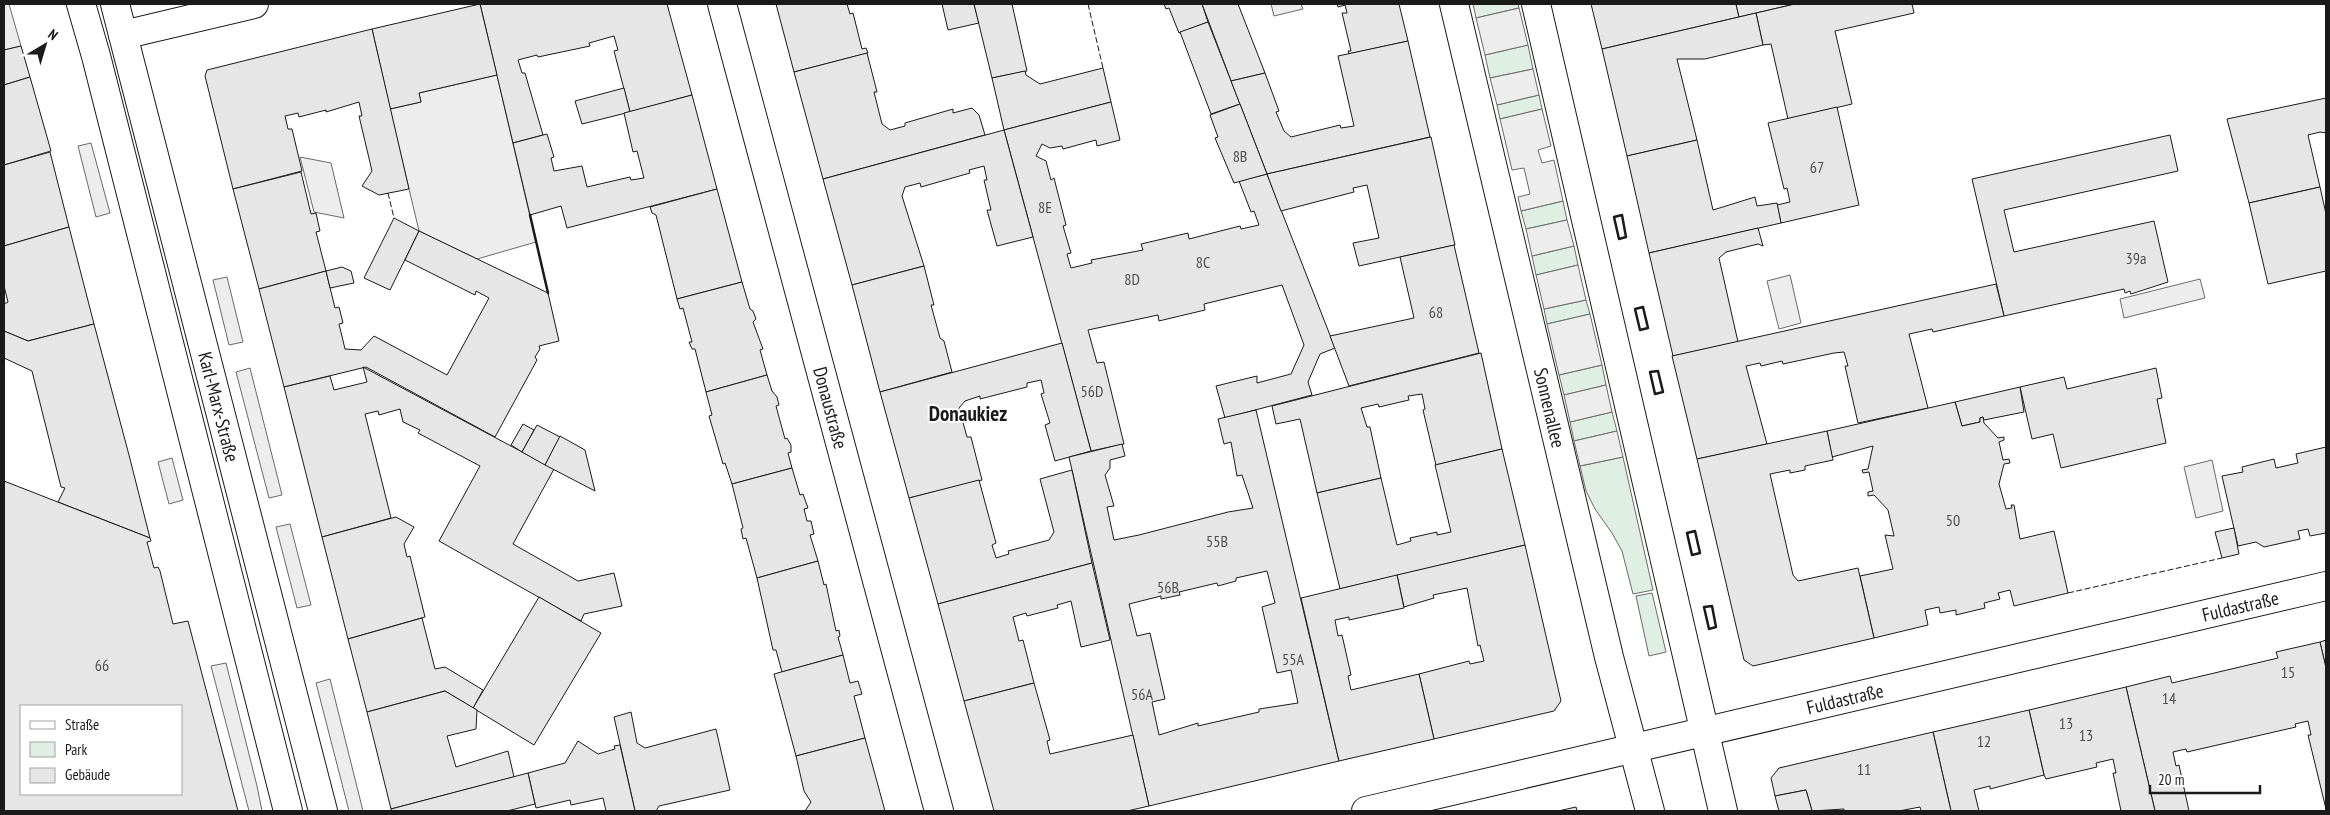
<svg xmlns="http://www.w3.org/2000/svg" width="2330" height="815" font-family="'PT Sans Narrow',sans-serif">
<rect width="100%" height="100%" fill="#fff"/>
<!-- green -->
<g fill="#e0efe3" stroke="#6a6a6a">
<polygon points="1473,4 1518,4 1519,8 1476,18"/>
<polygon points="1528,45 1533,69 1490,78 1485,55"/>
<polygon points="1539,95 1542,109 1500,119 1497,105"/>
<polygon points="1563,201 1567,220 1526,229 1521,211"/>
<polygon points="1574,246 1578,265 1536,275 1532,256"/>
<polygon points="1586,300 1590,314 1547,324 1544,309"/>
<polygon points="1602,365 1606,385 1564,395 1559,375"/>
<polygon points="1612,412 1617,431 1574,441 1570,422"/>
<polygon points="1623,457 1653,590 1633,594 1622,551 1612,533 1595,509 1586,491 1580,466"/>
<polygon points="1652,593 1666,652 1649,656 1636,596"/>
</g>
<!-- parking -->
<g fill="#ededed" stroke="#6a6a6a">
<polygon points="4,4 9,4 21,46 4,50"/>
<polygon points="1271,4 1301,4 1303,9 1274,16"/>
<polygon points="1519,8 1528,45 1485,55 1476,18"/>
<polygon points="1533,69 1539,95 1497,105 1490,78"/>
<polygon points="497,75 536,242 477,259 419,231 390,109 421,102 419,93"/>
<polygon points="1542,109 1551,146 1538,150 1542,163 1554,160 1563,201 1521,211 1518,197 1530,194 1524,168 1512,170 1500,119"/>
<polygon points="91,143 110,213 96,217 78,146"/>
<polygon points="300,157 331,163 344,218 314,212"/>
<polygon points="1567,220 1574,246 1532,256 1526,229"/>
<polygon points="1578,265 1586,300 1544,309 1536,275"/>
<polygon points="1790,275 1801,323 1779,329 1767,281"/>
<polygon points="227,277 243,342 229,345 213,280"/>
<polygon points="2200,279 2205,298 2124,318 2120,299"/>
<polygon points="1590,314 1602,365 1559,375 1547,324"/>
<polygon points="250,368 282,495 269,498 236,372"/>
<polygon points="1606,385 1612,412 1570,422 1564,395"/>
<polygon points="1617,431 1623,457 1580,466 1574,441"/>
<polygon points="172,458 183,500 169,504 158,462"/>
<polygon points="2212,460 2223,511 2196,518 2184,467"/>
<polygon points="290,524 311,605 297,608 276,527"/>
<polygon points="226,663 257,786 262,811 249,811 211,666"/>
<polygon points="330,679 363,811 349,811 316,683"/>
</g>
<!-- building -->
<g fill="#e6e6e6" stroke="#1a1a1a" fill-rule="evenodd">
<polygon points="480,4 667,4 692,95 630,112 614,51 618,50 614,36 589,43 590,46 538,57 537,55 518,60 522,73 525,73 543,135 513,143"/>
<polygon points="480,4 497,75 419,93 421,102 390,109 372,29"/>
<polygon points="776,4 847,4 850,14 853,13 862,49 866,48 868,53 794,72"/>
<polygon points="942,4 974,4 979,23 948,30"/>
<polygon points="974,4 1012,4 1027,71 992,78"/>
<polygon points="1164,4 1202,4 1208,22 1179,33 1169,8 1166,9"/>
<polygon points="1202,4 1238,4 1265,73 1231,81"/>
<polygon points="1337,4 1399,4 1408,41 1349,54 1348,51 1351,51 1342,13 1347,13 1345,5 1338,7"/>
<polygon points="1591,4 1736,4 1739,17 1602,49"/>
<polygon points="1736,4 1795,4 1739,17"/>
<polygon points="1795,4 1912,4 1914,13 1835,31 1852,104 1788,119 1771,44 1763,45 1756,13"/>
<polygon points="1756,13 1763,45 1705,59 1677,59 1697,140 1627,156 1602,49"/>
<polygon points="1208,22 1240,104 1211,114 1180,32"/>
<polygon points="372,29 409,189 379,195 362,186 372,171 359,116 362,116 359,102 326,112 326,110 299,117 298,113 285,116 288,129 292,129 302,171 233,189 205,76 207,70"/>
<polygon points="1408,41 1430,137 1267,174 1231,81 1265,73 1279,111 1276,112 1284,131 1291,137 1340,125 1341,128 1354,126 1338,56"/>
<polygon points="21,46 30,77 4,85 4,50"/>
<polygon points="867,53 877,92 874,92 882,124 890,130 905,126 905,123 953,109 953,113 972,108 979,115 985,135 823,179 794,72"/>
<polygon points="1103,68 1111,102 1004,130 992,78 1025,71 1026,75 1040,84"/>
<polygon points="30,77 51,151 4,165 4,85"/>
<polygon points="624,88 630,112 582,124 575,101"/>
<polygon points="692,95 717,189 567,228 561,206 530,215 513,143 547,134 554,157 551,158 554,171 582,166 587,187 630,177 631,180 644,178 637,151 633,152 624,113"/>
<polygon points="2326,98 2326,133 2320,132 2308,135 2320,187 2249,203 2227,119"/>
<polygon points="1111,102 1120,140 1097,146 1096,140 1063,149 1062,146 1050,148 1042,144 1036,156 1046,161 1051,180 1054,178 1066,225 1063,226 1071,253 1067,254 1071,268 1092,263 1091,260 1143,250 1141,244 1188,233 1189,239 1240,226 1241,229 1259,225 1254,211 1251,212 1239,181 1267,174 1335,348 1320,354 1308,382 1312,395 1225,418 1216,386 1257,376 1257,383 1291,374 1304,345 1282,285 1204,304 1205,310 1163,320 1159,321 1158,315 1088,330 1097,363 1104,362 1124,444 1091,451 1004,130"/>
<polygon points="1240,104 1267,174 1234,183 1215,138 1218,137 1210,115"/>
<polygon points="1837,107 1859,205 1781,223 1777,205 1790,202 1787,188 1784,189 1768,123"/>
<polygon points="1004,130 1033,237 997,246 987,210 991,210 984,180 987,180 984,166 969,170 970,173 921,187 920,183 905,187 902,196 924,266 852,285 823,179"/>
<polygon points="2170,135 2178,171 2004,210 2014,252 2154,221 2168,282 2131,294 2130,291 2125,293 2124,289 2004,316 1972,179"/>
<polygon points="1431,137 1455,245 1359,266 1353,243 1379,238 1367,185 1353,188 1354,192 1281,211 1267,174"/>
<polygon points="1697,140 1713,210 1755,197 1757,206 1777,203 1781,223 1649,253 1627,156"/>
<polygon points="50,152 69,227 4,246 4,165"/>
<polygon points="301,172 311,214 316,213 320,231 316,232 326,271 259,289 233,189"/>
<polygon points="2320,187 2326,214 2326,271 2268,284 2249,203"/>
<polygon points="717,189 742,282 677,299 656,215 652,213 650,207"/>
<polygon points="394,218 419,231 390,290 364,278"/>
<polygon points="69,227 94,324 28,341 4,331 4,304 8,302 4,286 4,246"/>
<polygon points="1758,228 1763,246 1758,244 1726,252 1719,258 1738,342 1673,356 1649,253"/>
<polygon points="419,231 548,293 559,341 539,346 540,349 535,357 537,360 495,437 366,367 284,387 259,289 326,271 335,308 339,307 343,323 339,324 345,349 361,350 374,336 447,375 489,298 476,291 475,295 405,260"/>
<polygon points="1454,245 1479,353 1349,386 1330,336 1414,318 1400,257"/>
<polygon points="924,266 934,305 931,305 940,338 944,341 952,372 880,392 852,285"/>
<polygon points="342,267 351,271 354,283 330,288 326,271"/>
<polygon points="742,282 750,309 753,311 756,319 753,322 763,349 760,350 767,375 706,392 695,349 692,349 689,342 692,342 683,308 680,309 677,299"/>
<polygon points="1996,284 2004,316 1933,332 1932,329 1909,334 1928,408 1858,423 1845,366 1848,366 1844,352 1834,353 1783,364 1782,361 1761,366 1760,363 1746,366 1767,444 1697,459 1672,356"/>
<polygon points="94,324 129,455 150,538 58,502 65,488 61,487 32,371 4,358 4,331 28,341"/>
<polygon points="1062,343 1091,451 1055,461 1045,425 1050,423 1041,394 1044,393 1041,380 1027,383 1027,387 980,399 980,396 965,401 959,408 967,437 971,437 982,480 909,498 880,392"/>
<polygon points="1481,353 1502,449 1436,465 1423,410 1425,409 1422,394 1408,396 1409,400 1379,407 1378,404 1361,408 1367,427 1370,427 1381,478 1317,493 1300,419 1276,424 1272,406"/>
<polygon points="363,367 554,469 513,544 578,581 614,573 622,606 584,614 581,621 439,541 480,466 418,433 420,430 403,422 400,409 379,415 378,411 365,414 391,518 322,537 284,387 330,376 334,390 367,382"/>
<polygon points="2156,368 2162,398 2157,399 2166,443 2061,468 2053,434 2032,439 2020,387 2064,377 2067,389"/>
<polygon points="767,375 772,391 777,397 779,405 776,406 785,439 787,438 791,445 791,452 788,453 792,468 732,484 725,463 723,464 709,416 712,415 706,392"/>
<polygon points="2020,387 2024,412 1984,420 1983,417 1980,418 1980,422 1962,426 1955,402"/>
<polygon points="1955,402 1962,426 1980,422 1980,418 1983,417 1984,423 1998,438 2004,437 2004,440 1999,442 2003,460 2009,459 2010,463 2004,464 1999,484 2006,509 2012,508 2011,505 2014,505 2020,539 2054,531 2068,593 2014,606 2010,590 1998,593 2000,599 1984,603 1985,608 1960,614 1956,615 1956,610 1940,613 1939,607 1925,610 1928,625 1874,638 1860,576 1893,569 1885,535 1894,536 1888,510 1874,495 1868,496 1868,492 1873,491 1869,472 1863,473 1862,470 1868,469 1873,446 1832,457 1827,431"/>
<path d="M 1256,410 L 1339,761 L 1149,806 L 1069,457 L 1122,444 L 1125,456 L 1110,460 L 1110,468 L 1105,475 L 1114,506 L 1107,507 L 1114,540 L 1139,535 L 1228,512 L 1253,508 L 1242,475 L 1237,476 L 1231,442 L 1224,444 L 1218,419 ZM 1267,571 L 1275,603 L 1262,607 L 1277,673 L 1291,670 L 1298,703 L 1259,709 L 1259,712 L 1198,726 L 1198,723 L 1159,735 L 1152,702 L 1165,699 L 1150,633 L 1137,636 L 1129,604 L 1161,596 L 1161,599 L 1180,595 L 1179,592 L 1217,583 L 1218,586 L 1236,581 L 1236,578 Z"/>
<polygon points="523,424 534,430 522,452 511,445"/>
<polygon points="537,425 560,437 545,465 522,452"/>
<polygon points="1827,431 1833,460 1805,466 1805,470 1790,473 1790,470 1770,474 1793,575 1798,581 1858,568 1874,638 1753,666 1744,660 1697,459"/>
<polygon points="560,436 585,450 595,491 545,465"/>
<polygon points="2326,447 2326,533 2310,536 2308,529 2298,531 2300,539 2264,547 2256,542 2238,546 2222,476 2243,472 2242,467 2274,459 2276,468 2298,463 2296,454"/>
<polygon points="1502,449 1525,545 1340,589 1317,493 1381,478 1397,545 1411,541 1410,538 1437,532 1437,535 1451,532 1435,465"/>
<polygon points="792,468 800,495 803,494 808,508 804,509 807,521 811,521 814,534 810,535 818,561 757,578 746,538 743,539 741,529 743,528 732,484"/>
<polygon points="1072,470 1092,563 938,604 909,498 979,480 996,543 992,545 996,558 1009,554 1008,551 1049,540 1054,532 1040,479"/>
<path d="M 4,481 L 150,538 L 151,541 L 147,542 L 154,568 L 158,567 L 160,571 L 173,624 L 188,621 L 238,811 L 4,811 ZM 21,706 L 181,706 L 181,794 L 21,794 Z"/>
<polygon points="396,517 414,527 404,544 407,557 410,556 425,617 348,639 322,537"/>
<polygon points="2234,528 2239,554 2222,558 2215,532"/>
<polygon points="1525,545 1561,701 1554,711 1434,739 1419,674 1469,661 1470,664 1484,661 1480,645 1478,646 1467,588 1433,595 1434,598 1404,607 1397,575"/>
<polygon points="818,561 824,585 826,584 836,631 839,630 840,636 838,637 843,655 782,672 776,650 773,650 757,578"/>
<polygon points="1092,563 1110,640 1081,647 1071,601 1057,605 1058,608 1027,616 1026,613 1013,617 1019,641 1023,640 1034,683 964,701 938,604"/>
<polygon points="1397,575 1404,608 1349,620 1349,617 1335,620 1338,636 1342,635 1351,675 1348,676 1351,690 1419,674 1434,739 1339,761 1301,598"/>
<polygon points="539,597 601,633 534,745 473,708"/>
<polygon points="422,618 435,669 445,667 483,690 473,708 445,691 367,712 348,639"/>
<polygon points="2326,640 2326,668 2320,642"/>
<polygon points="2320,642 2326,668 2326,809 2308,735 2311,735 2308,721 2295,724 2296,727 2187,752 2186,749 2173,752 2176,766 2179,765 2189,811 2155,811 2126,687 2170,676 2172,683 2278,658 2276,652"/>
<polygon points="843,655 850,683 858,681 862,694 854,696 865,738 796,756 774,674"/>
<polygon points="1034,683 1050,740 1047,741 1050,754 1133,735 1149,806 1127,811 994,811 964,701"/>
<polygon points="2126,687 2155,811 2121,811 2113,773 2116,773 2113,759 2096,763 2097,767 2046,779 2044,775 2029,710"/>
<polygon points="445,691 477,710 476,729 447,736 456,767 508,751 514,777 391,809 367,712"/>
<polygon points="2029,710 2044,775 1990,789 1990,786 1974,790 1979,811 1951,811 1933,732"/>
<polygon points="631,712 637,743 645,748 716,729 730,790 659,806 656,811 635,811 614,717"/>
<polygon points="1933,732 1951,811 1921,811 1920,807 1899,811 1844,811 1844,809 1812,811 1806,790 1775,796 1771,778 1779,768"/>
<polygon points="865,738 885,811 805,811 811,802 804,791 796,756"/>
<polygon points="578,741 598,754 615,749 614,746 620,745 635,811 606,811 603,798 571,805 570,800 536,808 528,773 565,763"/>
<polygon points="528,773 535,804 507,811 392,811 391,809"/>
<polygon points="1806,790 1812,811 1779,811 1775,796"/>
<polygon points="1576,807 1577,811 1558,811"/>
</g>
<g fill="none" stroke-linecap="round" stroke-linejoin="round">
<!-- minor casing -->
<g stroke="#1a1a1a" stroke-width="30">
<g id="minor">
<path id="s1" d="M 722,4 L 939,811"/>
<polyline points="123,35 254,4"/>
<path id="s2" d="M 1366,811 L 2326,586"/>
</g>
</g>
<!-- secondary casing -->
<g stroke="#1a1a1a" stroke-width="30">
<g id="secondary">
<polyline points="81,4 96,56 288,811"/>
<path id="s3" d="M 115,4 L 323,811"/>
<path id="s4" d="M 1454,4 L 1609,657 L 1650,811"/>
<polyline points="1536,4 1723,811"/>
</g>
</g>
<!-- minor -->
<use href="#minor" stroke="#fff" stroke-width="28"/>
<!-- secondary -->
<use href="#secondary" stroke="#fff" stroke-width="28"/>
<!-- fence -->
<g stroke="#1a1a1a" stroke-width="1" stroke-dasharray="6 2.5" stroke-linecap="butt">
<polyline points="1088,4 1103,68"/>
<polyline points="388,193 394,218"/>
<polyline points="2068,593 2222,558"/>
</g>
<!-- wall -->
<g stroke="#1a1a1a" stroke-width="2.5">
<polyline points="530,215 548,293"/>
<polygon points="1622,215 1626,237 1619,239 1614,217"/>
<polygon points="1643,307 1648,328 1640,330 1635,309"/>
<polygon points="1658,371 1663,392 1655,394 1650,372"/>
<polygon points="1695,531 1700,553 1692,555 1687,533"/>
<polygon points="1712,606 1716,627 1709,629 1704,607"/>
</g>
</g>
<g text-anchor="middle" dominant-baseline="central" stroke-width="4" stroke-linejoin="round" paint-order="stroke">
<!-- number labels -->
<g font-size="16" fill="#4d4d4d">
<text x="1240" y="156">8B</text>
<text x="1817" y="167">67</text>
<text x="1045" y="207">8E</text>
<text x="2136" y="258">39a</text>
<text x="1203" y="262">8C</text>
<text x="1132" y="279">8D</text>
<text x="1436" y="312">68</text>
<text x="1092" y="391">56D</text>
<text x="1953" y="520">50</text>
<text x="1217" y="541">55B</text>
<text x="1168" y="587">56B</text>
<text x="1293" y="659">55A</text>
<text x="102" y="665">66</text>
<text x="2288" y="672">15</text>
<text x="1142" y="694">56A</text>
<text x="2169" y="698">14</text>
<text x="2066" y="723">13</text>
<text x="2086" y="735">13</text>
<text x="1984" y="741">12</text>
<text x="1864" y="769">11</text>
</g>
<!-- street labels -->
<g font-size="19" fill="#1a1a1a" stroke="#fff">
<text stroke="none"><textPath href="#s3" startOffset="416">Karl-Marx-Straße</textPath></text>
<text stroke="none"><textPath href="#s1" startOffset="418">Donaustraße</textPath></text>
<text stroke="none"><textPath href="#s4" startOffset="415">Sonnenallee</textPath></text>
<text stroke="none"><textPath href="#s2" startOffset="898">Fuldastraße</textPath></text>
<text stroke="none"><textPath href="#s2" startOffset="492">Fuldastraße</textPath></text>
</g>
<!-- quarter labels -->
<g font-size="21" font-weight="bold" fill="#1a1a1a" stroke="#fff">
<text x="968" y="413">Donaukiez</text>
</g>
</g>
<!-- border -->
<rect width="2330" height="815" fill="none" stroke="#1a1a1a" stroke-width="10"/>
<!-- legend -->
<rect x="20" y="705" width="162" height="90" fill="#ffffff" stroke="#a3a3a3"/>
<rect x="30" y="721" width="25" height="8" fill="#ffffff" stroke="#a3a3a3"/>
<text x="65" y="730" font-size="15" fill="#1a1a1a">Straße</text>
<rect x="30" y="742" width="25" height="15" fill="#e0efe3" stroke="#a3a3a3"/>
<text x="65" y="755" font-size="15" fill="#1a1a1a">Park</text>
<rect x="30" y="768" width="25" height="15" fill="#e6e6e6" stroke="#a3a3a3"/>
<text x="65" y="780" font-size="15" fill="#1a1a1a">Gebäude</text>
<!-- north arrow -->
<g transform="translate(45 45) rotate(38)" stroke="#ffffff" stroke-width="4" paint-order="stroke">
<path d="M0-4L9 19L0 12L-9 19Z" fill="#1a1a1a"/>
<text y="-8" font-size="14" font-weight="bold" text-anchor="middle" fill="#1a1a1a">N</text>
</g>
<!-- scale -->
<path d="M2150 785v8h110v-8" fill="none" stroke="#1a1a1a" stroke-width="2.5"/>
<text x="2158" y="785" font-size="15" fill="#1a1a1a" stroke="#ffffff" stroke-width="4" paint-order="stroke">20 m</text>
</svg>
